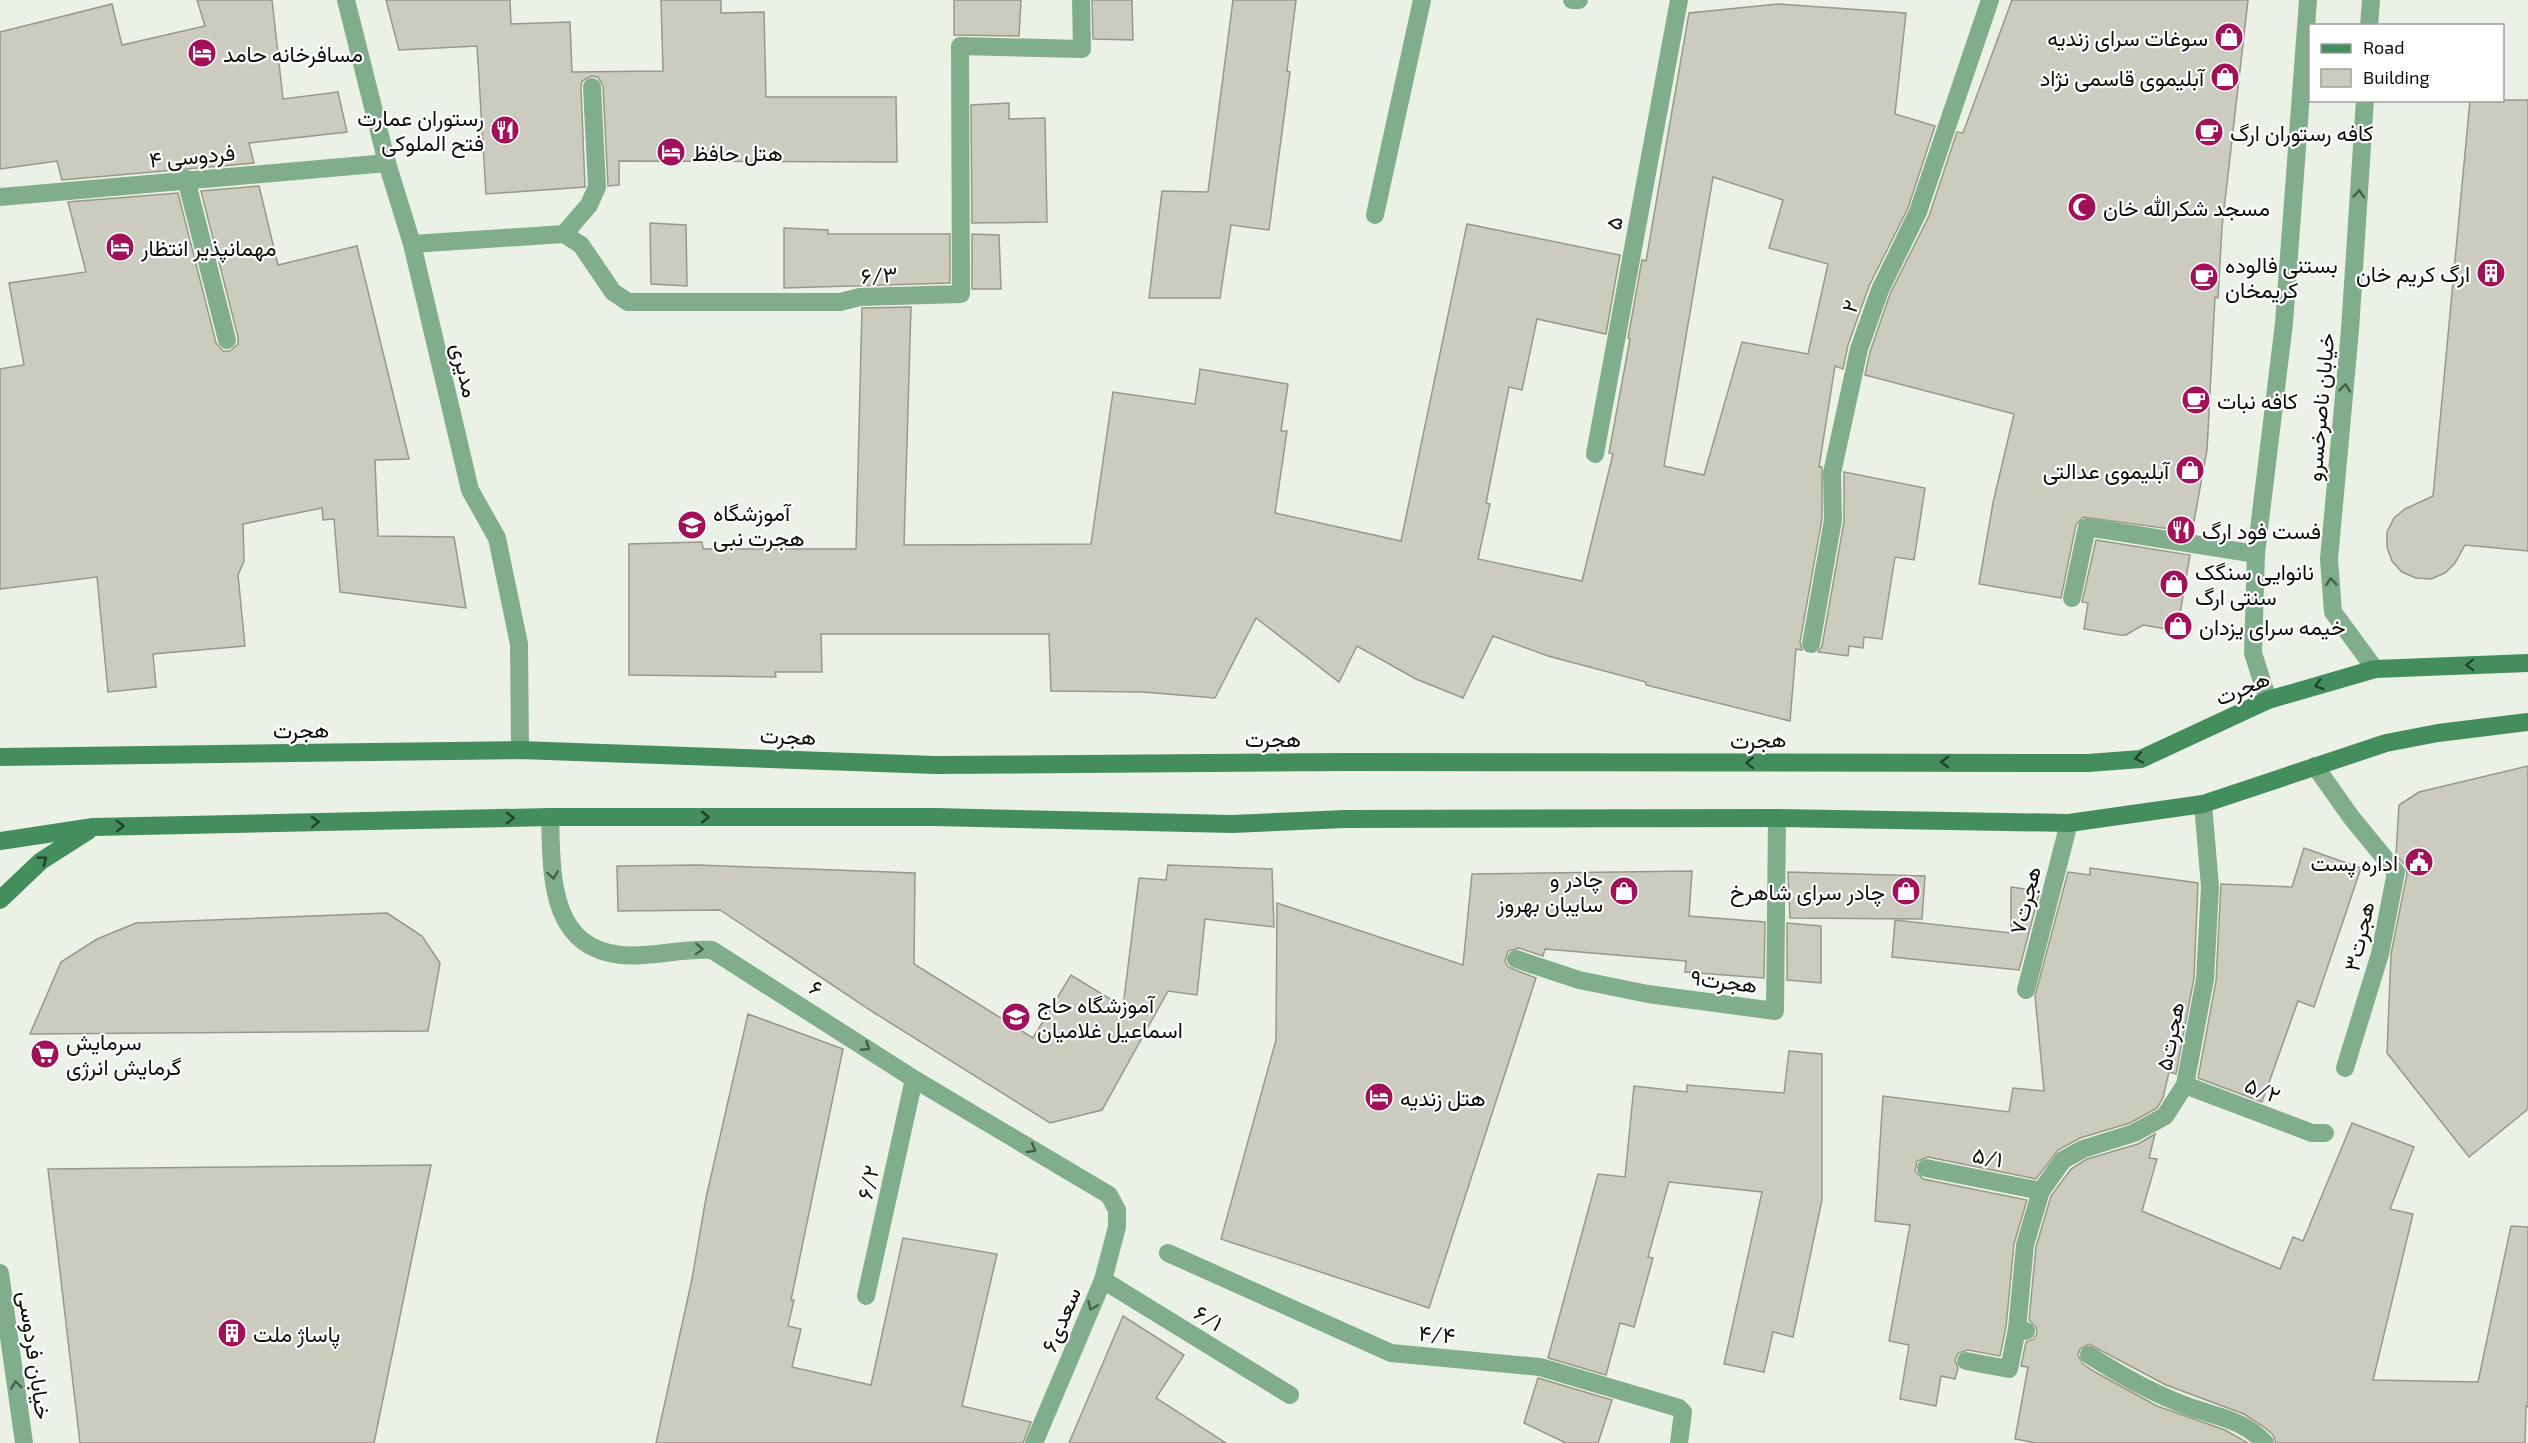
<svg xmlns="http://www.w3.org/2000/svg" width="2528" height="1443" font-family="'Exo 2',Vazirmatn,sans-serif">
<rect width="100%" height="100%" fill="#ecf1e7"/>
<!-- building -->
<g fill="#cccbbf" stroke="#98978c" stroke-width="1.5" fill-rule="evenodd">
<polygon points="197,0 272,0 283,99 338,92 347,132 249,143 254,163 62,180 57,161 0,169 0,32 112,4 122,45 205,26"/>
<polygon points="386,0 510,0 511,24 570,22 572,72 663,71 661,0 721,0 721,13 764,12 766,97 896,97 897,162 619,161 619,185 608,186 603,86 598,77 591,76 582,81 581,88 585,187 486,194 477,46 399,50"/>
<polygon points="954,0 1021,0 1019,36 954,35"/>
<polygon points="1092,0 1132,0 1133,40 1093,39"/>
<polygon points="1233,0 1296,0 1287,71 1290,72 1269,230 1231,225 1220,298 1149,298 1162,191 1208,192"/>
<polygon points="2012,0 2248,0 2222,227 2218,298 2215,297 2207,450 2192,532 2083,517 2076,525 2061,598 1979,584 1993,503 2014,414 1865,375 1870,352 1890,294 1929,216 1957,132 1963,133"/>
<path d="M 1778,4 L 1906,13 L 1895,114 L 1935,126 L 1908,208 L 1869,286 L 1848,345 L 1843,369 L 1835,366 L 1819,467 L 1822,467 L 1822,519 L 1800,642 L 1802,650 L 1796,649 L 1790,721 L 1646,685 L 1646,682 L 1548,656 L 1493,636 L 1463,698 L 1416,679 L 1357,646 L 1339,682 L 1256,618 L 1215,698 L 1143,692 L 1051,691 L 1049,634 L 821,634 L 822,672 L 775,672 L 776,677 L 629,675 L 629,544 L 702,542 L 703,549 L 856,549 L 862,308 L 911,307 L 904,545 L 1091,544 L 1113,392 L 1195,404 L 1200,369 L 1288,384 L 1281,431 L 1287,431 L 1275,513 L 1401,541 L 1467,224 L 1620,255 L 1606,334 L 1537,319 L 1522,390 L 1509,387 L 1486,503 L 1490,504 L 1478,559 L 1582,581 L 1613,454 L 1609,453 L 1630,339 L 1628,338 L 1642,260 L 1646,261 L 1689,13 ZM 1713,177 L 1783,200 L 1769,248 L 1828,264 L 1808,354 L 1742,342 L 1704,475 L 1664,466 Z"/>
<polygon points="2470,100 2528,100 2528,551 2465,545 2455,563 2445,573 2431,579 2416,578 2402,572 2392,561 2387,547 2387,532 2394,518 2405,509 2433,496"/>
<polygon points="1009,103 1009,119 1045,118 1047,222 972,223 971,105"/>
<polygon points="259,186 278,265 357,246 409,459 375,460 378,536 454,537 466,608 340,592 334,519 323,520 322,508 243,524 244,561 238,575 245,646 153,654 156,687 108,692 97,577 0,589 0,369 24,365 9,283 86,272 68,202 178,193 216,343 223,351 230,351 238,344 238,337 201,191"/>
<polygon points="650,223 686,225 687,286 651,284"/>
<polygon points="784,228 828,230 828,234 950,234 950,283 784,288"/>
<polygon points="972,234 999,235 1001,289 972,289"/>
<polygon points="1844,472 1925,488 1914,560 1895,557 1882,639 1864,637 1863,648 1849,646 1848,656 1818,652 1822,646 1844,522"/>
<polygon points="2096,540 2190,555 2177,631 2143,625 2126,635 2120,635 2084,629 2088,603 2082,602"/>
<polygon points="2528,766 2528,1109 2469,1157 2387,1053 2391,954 2407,874 2405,865 2396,855 2399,805 2419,792"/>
<polygon points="2304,848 2361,868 2314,1007 2298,1001 2262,1102 2198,1078 2216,981 2221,884 2292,887"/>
<polygon points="698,865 915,873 914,964 1033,1038 1071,975 1123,1007 1139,878 1166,880 1168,865 1272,869 1274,927 1205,919 1197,995 1168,991 1102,1110 1050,1123 873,1012 720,910 618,911 617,866"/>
<polygon points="2090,868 2198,883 2194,978 2176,1074 2169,1072 2163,1098 2157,1108 2130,1123 2080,1138 2058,1150 2036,1179 1928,1157 1917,1161 1915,1171 1923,1179 2027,1200 2014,1244 2006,1327 2000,1356 1968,1350 1958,1353 1955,1360 1958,1368 1955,1379 1941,1376 1936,1406 1900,1399 1909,1345 1889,1341 1910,1225 1875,1221 1883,1096 2009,1112 2013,1088 2044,1091 2035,996 2068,872 2090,875"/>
<polygon points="1692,871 1689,916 1765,922 1764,978 1685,972 1686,961 1545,949 1543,956 1519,948 1508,951 1505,961 1508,967 1536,978 1429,1308 1221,1239 1276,1040 1277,903 1463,965 1472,874"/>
<polygon points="1788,872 1925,876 1922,919 1790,918"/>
<polygon points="2011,887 2040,891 2019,970 1892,957 1895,920 2011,933"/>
<polygon points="387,913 422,936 440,963 428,1031 30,1034 61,962 97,939 136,923"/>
<polygon points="1787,923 1821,926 1821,983 1787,980"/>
<polygon points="748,1014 843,1049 791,1300 794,1300 788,1326 801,1329 792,1367 871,1385 903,1238 997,1254 962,1406 1031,1422 1023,1443 656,1443 692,1279 706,1198"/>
<polygon points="1789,1051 1822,1054 1822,1200 1793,1337 1773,1332 1764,1372 1724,1364 1762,1192 1669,1182 1648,1257 1653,1258 1634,1327 1620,1323 1606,1375 1548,1358 1598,1174 1625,1177 1634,1086 1687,1092 1687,1085 1784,1093"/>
<polygon points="2352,1123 2414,1147 2390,1209 2413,1214 2373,1380 2478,1382 2511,1226 2528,1227 2528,1407 2526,1406 2525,1443 2276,1443 2273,1435 2264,1427 2244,1414 2166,1385 2089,1344 2080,1349 2078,1355 2083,1364 2095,1372 2157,1406 2225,1430 2248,1443 2036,1443 2015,1439 2028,1367 2021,1366 2026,1342 2034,1339 2037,1333 2036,1327 2029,1320 2036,1247 2051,1196 2071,1169 2087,1159 2138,1144 2155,1134 2149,1158 2157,1159 2142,1211 2280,1269 2293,1237 2303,1241"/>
<polygon points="431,1165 374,1443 80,1443 48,1169"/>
<polygon points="1123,1316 1184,1355 1156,1398 1226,1443 1069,1443"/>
<polygon points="1538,1378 1612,1400 1598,1443 1566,1443 1524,1423"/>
</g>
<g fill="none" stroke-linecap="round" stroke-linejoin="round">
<!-- service -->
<g stroke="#80ae8d" stroke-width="18">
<polyline points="186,179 227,340"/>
<polyline points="1375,215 1422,0"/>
<polyline points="564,234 589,205 597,187 592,87"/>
<polyline points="840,302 860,297 961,294 960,46 1082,49 1081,0"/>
<polyline points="1595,454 1679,0"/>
<polyline points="2072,598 2087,527 2256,554 2253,653 2268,700"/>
<polyline points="1811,644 1833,520 1832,473 1859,349 1880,290 1918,212 1990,0"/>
<polyline points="2315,766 2351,817 2396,872 2380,954 2345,1068"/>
<polyline points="2026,990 2069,823"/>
<polyline points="2185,1085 2312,1133 2325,1133"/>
<polyline points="1926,1168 2041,1191"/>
<polyline points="1168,1253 1391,1353 1540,1367 1679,1408 1683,1412 1679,1443"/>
<polyline points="2026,1331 2017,1329 2025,1245 2041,1191 2063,1160 2083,1149 2134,1133 2165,1116 2185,1085 2205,979 2210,887 2203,804"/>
<path d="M 2089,1355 C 2120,1375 2152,1393 2187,1406 C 2216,1417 2243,1419 2265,1443"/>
<polyline points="1966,1361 2009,1369 2017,1329"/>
</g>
<!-- pedestrian -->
<polyline stroke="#80ae8d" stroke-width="18" points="2256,554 2284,323 2308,0"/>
<!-- minor -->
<g stroke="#80ae8d" stroke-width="18">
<polyline points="346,0 387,163 412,244 470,490 497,538 519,644 520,750"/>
<polyline points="1572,0 1579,0"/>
<polyline points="2369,26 2371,0"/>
<polyline points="2365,100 2350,330 2329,559 2333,612 2375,669"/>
<polyline points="0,197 387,163"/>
<polyline points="412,244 564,234 581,245 613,292 628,302 840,302"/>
<path d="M 550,817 C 552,873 548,947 621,955 C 649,958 682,948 712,950 L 914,1079 L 1109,1195 L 1117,1210 L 1117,1227 L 1103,1280 L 1034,1443"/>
<polyline points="1516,959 1579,980 1648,994 1775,1011 1777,818"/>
<polyline points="1103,1280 1290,1395"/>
<polyline points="866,1296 914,1079"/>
</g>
<!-- tertiary -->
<polyline stroke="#80ae8d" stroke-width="18" points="0,1273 24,1443"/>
<!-- secondary -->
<g stroke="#448d5d" stroke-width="18">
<polyline points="0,757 520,750 935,765 1348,762 2088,763 2141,759 2268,700 2375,669 2528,663"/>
<polyline points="0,841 93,827 550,817 935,817 1232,824 1345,819 1777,818 2069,823 2203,804 2386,743 2438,733 2528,722"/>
<polyline points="0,900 41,861 88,831"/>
</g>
</g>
<!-- one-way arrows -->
<defs><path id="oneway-chevron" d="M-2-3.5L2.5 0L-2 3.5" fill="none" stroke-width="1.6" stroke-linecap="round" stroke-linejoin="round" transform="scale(1.5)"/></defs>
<g stroke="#475e4c">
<use href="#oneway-chevron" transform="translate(2359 194) rotate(-86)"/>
<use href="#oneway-chevron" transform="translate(2345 388) rotate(-85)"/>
<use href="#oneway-chevron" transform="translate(2331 582) rotate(-94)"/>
<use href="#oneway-chevron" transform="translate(553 875) rotate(81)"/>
<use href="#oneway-chevron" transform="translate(699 949) rotate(2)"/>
<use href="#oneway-chevron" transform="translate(866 1047) rotate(33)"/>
<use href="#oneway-chevron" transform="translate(1032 1149) rotate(31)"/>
<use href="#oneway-chevron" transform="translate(1092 1306) rotate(113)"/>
<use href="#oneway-chevron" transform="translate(16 1385) rotate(-98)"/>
</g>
<g stroke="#24412c">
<use href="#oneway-chevron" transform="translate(2470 665) rotate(178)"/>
<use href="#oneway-chevron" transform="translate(2319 685) rotate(164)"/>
<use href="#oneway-chevron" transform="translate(2139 758) rotate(168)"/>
<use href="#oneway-chevron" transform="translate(1945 762) rotate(-180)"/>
<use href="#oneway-chevron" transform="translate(1750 763) rotate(178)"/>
<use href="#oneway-chevron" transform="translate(705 817)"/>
<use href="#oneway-chevron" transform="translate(510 818) rotate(-1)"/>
<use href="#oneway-chevron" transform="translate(315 822) rotate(-1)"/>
<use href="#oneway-chevron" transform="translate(120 826) rotate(-1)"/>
<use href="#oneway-chevron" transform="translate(43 860) rotate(-37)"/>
</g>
<!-- icons -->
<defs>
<g id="shop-disc" transform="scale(1.5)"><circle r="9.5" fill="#a0115a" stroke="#fff"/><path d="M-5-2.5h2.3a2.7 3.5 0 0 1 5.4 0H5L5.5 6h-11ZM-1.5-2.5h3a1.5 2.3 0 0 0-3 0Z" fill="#fff"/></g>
<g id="hotel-disc" transform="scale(1.5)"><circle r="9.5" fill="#a0115a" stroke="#fff"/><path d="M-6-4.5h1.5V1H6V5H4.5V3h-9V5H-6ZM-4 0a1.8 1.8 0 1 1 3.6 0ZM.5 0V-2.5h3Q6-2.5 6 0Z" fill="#fff"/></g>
<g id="restaurant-disc" transform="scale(1.5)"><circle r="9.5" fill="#a0115a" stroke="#fff"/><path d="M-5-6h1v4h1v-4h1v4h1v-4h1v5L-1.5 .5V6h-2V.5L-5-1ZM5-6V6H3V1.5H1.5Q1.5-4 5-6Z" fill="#fff"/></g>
<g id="cafe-disc" transform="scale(1.5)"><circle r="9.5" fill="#a0115a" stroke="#fff"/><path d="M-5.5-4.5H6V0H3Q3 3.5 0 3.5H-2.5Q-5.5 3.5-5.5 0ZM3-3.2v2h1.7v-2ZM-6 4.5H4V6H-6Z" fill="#fff"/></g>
<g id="mosque-disc" transform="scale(1.5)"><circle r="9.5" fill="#a0115a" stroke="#fff"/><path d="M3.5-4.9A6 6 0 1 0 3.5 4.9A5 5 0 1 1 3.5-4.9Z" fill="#fff"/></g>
<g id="building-disc" transform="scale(1.5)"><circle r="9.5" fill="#a0115a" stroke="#fff"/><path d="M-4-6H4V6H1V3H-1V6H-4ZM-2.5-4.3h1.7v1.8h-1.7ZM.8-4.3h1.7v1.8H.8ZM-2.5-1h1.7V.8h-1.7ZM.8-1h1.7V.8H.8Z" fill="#fff"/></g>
<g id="school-disc" transform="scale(1.5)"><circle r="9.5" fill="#a0115a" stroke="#fff"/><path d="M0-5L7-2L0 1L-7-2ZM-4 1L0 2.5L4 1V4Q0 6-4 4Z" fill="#fff"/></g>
<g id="civic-disc" transform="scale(1.5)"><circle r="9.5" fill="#a0115a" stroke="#fff"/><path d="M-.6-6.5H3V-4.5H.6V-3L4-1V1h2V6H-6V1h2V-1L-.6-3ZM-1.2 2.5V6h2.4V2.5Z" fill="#fff"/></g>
<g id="supermarket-disc" transform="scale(1.5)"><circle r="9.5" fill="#a0115a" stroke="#fff"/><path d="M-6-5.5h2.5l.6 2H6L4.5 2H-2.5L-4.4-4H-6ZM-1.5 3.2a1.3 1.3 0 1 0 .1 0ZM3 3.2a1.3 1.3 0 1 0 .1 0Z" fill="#fff"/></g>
</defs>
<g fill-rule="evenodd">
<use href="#shop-disc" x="2229" y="37"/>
<use href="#hotel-disc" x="202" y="53"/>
<use href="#shop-disc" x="2225" y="77"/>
<use href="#restaurant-disc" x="505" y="130"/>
<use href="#cafe-disc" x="2209" y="132"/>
<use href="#hotel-disc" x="671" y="152"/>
<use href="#mosque-disc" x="2082" y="207"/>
<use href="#hotel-disc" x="120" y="247"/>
<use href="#building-disc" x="2491" y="273"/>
<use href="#cafe-disc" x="2204" y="277"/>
<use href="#cafe-disc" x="2196" y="400"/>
<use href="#shop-disc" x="2190" y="470"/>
<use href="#school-disc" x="692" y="525"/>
<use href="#restaurant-disc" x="2181" y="530"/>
<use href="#shop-disc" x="2174" y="584"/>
<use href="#shop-disc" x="2178" y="626"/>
<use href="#civic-disc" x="2419" y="862"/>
<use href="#shop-disc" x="1624" y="891"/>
<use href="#shop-disc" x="1906" y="891"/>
<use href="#school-disc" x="1016" y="1017"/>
<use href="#supermarket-disc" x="45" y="1054"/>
<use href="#hotel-disc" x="1379" y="1097"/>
<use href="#building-disc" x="232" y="1333"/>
</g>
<g text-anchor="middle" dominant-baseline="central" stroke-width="4.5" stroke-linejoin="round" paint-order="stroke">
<!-- poi labels -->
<g font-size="22" fill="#0e0f0c" stroke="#fff" text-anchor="start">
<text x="2208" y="37" text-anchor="end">سوغات سرای زندیه</text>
<text x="223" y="53">مسافرخانه حامد</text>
<text x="2204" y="77" text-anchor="end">آبلیموی قاسمی نژاد</text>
<text x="484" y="117" text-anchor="end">رستوران عمارت<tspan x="484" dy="25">فتح الملوکی</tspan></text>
<text x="2230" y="132">کافه رستوران ارگ</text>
<text x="692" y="152">هتل حافظ</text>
<text x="2103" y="207">مسجد شکرالله خان</text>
<text x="141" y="247">مهمانپذير انتظار</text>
<text x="2225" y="264">بستنی فالوده<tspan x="2225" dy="25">کریمخان</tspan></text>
<text x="2470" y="273" text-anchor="end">ارگ کریم خان</text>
<text x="2217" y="400">کافه نبات</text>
<text x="2169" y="470" text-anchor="end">آبلیموی عدالتی</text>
<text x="713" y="512">آموزشگاه<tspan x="713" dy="25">هجرت نبی</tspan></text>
<text x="2202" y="530">فست فود ارگ</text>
<text x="2195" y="571">نانوایی سنگک<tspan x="2195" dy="25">سنتی ارگ</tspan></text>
<text x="2199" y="626">خیمه سرای یزدان</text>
<text x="2398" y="862" text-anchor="end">اداره پست</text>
<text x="1603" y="878" text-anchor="end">چادر و<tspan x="1603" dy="25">سایبان بهروز</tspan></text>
<text x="1885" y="891" text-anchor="end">چادر سرای شاهرخ</text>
<text x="1037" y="1004">آموزشگاه حاج<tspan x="1037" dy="25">اسماعیل غلامیان</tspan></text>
<text x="66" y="1041">سرمایش<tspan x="66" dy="25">گرمایش انرژی</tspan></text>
<text x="1400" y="1097">هتل زندیه</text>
<text x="253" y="1333">پاساژ ملت</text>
</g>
<!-- street labels -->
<g font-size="22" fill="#0e0f0c" stroke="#fff">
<text transform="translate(192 155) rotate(-5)">فردوسی ۴</text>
<text transform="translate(1613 223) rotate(-80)">۵</text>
<text transform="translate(879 274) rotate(-3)">۶/۳</text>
<text transform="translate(1849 306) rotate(-70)">۲</text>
<text transform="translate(466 370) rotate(77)">مدیری</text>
<text transform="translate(2319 407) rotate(-85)">خیابان ناصرخسرو</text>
<text transform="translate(2242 687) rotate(-23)">هجرت</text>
<text transform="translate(301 729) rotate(-1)">هجرت</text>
<text transform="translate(788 735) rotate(2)">هجرت</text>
<text x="1273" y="738">هجرت</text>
<text transform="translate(1758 739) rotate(-2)">هجرت</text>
<text transform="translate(2024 900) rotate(-76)">هجرت۷</text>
<text transform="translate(2358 936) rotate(-77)">هجرت۳</text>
<text transform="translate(1724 980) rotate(7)">هجرت۹</text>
<text transform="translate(817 987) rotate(33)">۶</text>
<text transform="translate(2169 1036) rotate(-79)">هجرت۵</text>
<text transform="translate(2263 1089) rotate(21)">۵/۲</text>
<text transform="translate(1988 1156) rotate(11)">۵/۱</text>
<text transform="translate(867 1182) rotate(-77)">۶/۲</text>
<text transform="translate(1209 1317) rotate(32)">۶/۱</text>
<text transform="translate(1060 1319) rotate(-67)">سعدی۶</text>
<text transform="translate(1437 1333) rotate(5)">۴/۴</text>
<text transform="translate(36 1355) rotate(82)">خیابان فردوسی</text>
</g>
</g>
<!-- legend -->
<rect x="2309" y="24" width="195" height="78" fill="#ffffff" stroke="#9f9f9e" stroke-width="1.5"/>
<rect x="2321" y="44" width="30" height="9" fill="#448d5d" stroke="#9f9f9e" stroke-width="1.5"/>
<text x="2363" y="54" font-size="18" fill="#0e0f0c">Road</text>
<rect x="2321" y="69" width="30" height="18" fill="#cccbbf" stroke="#9f9f9e" stroke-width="1.5"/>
<text x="2363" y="84" font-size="18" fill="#0e0f0c">Building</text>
</svg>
